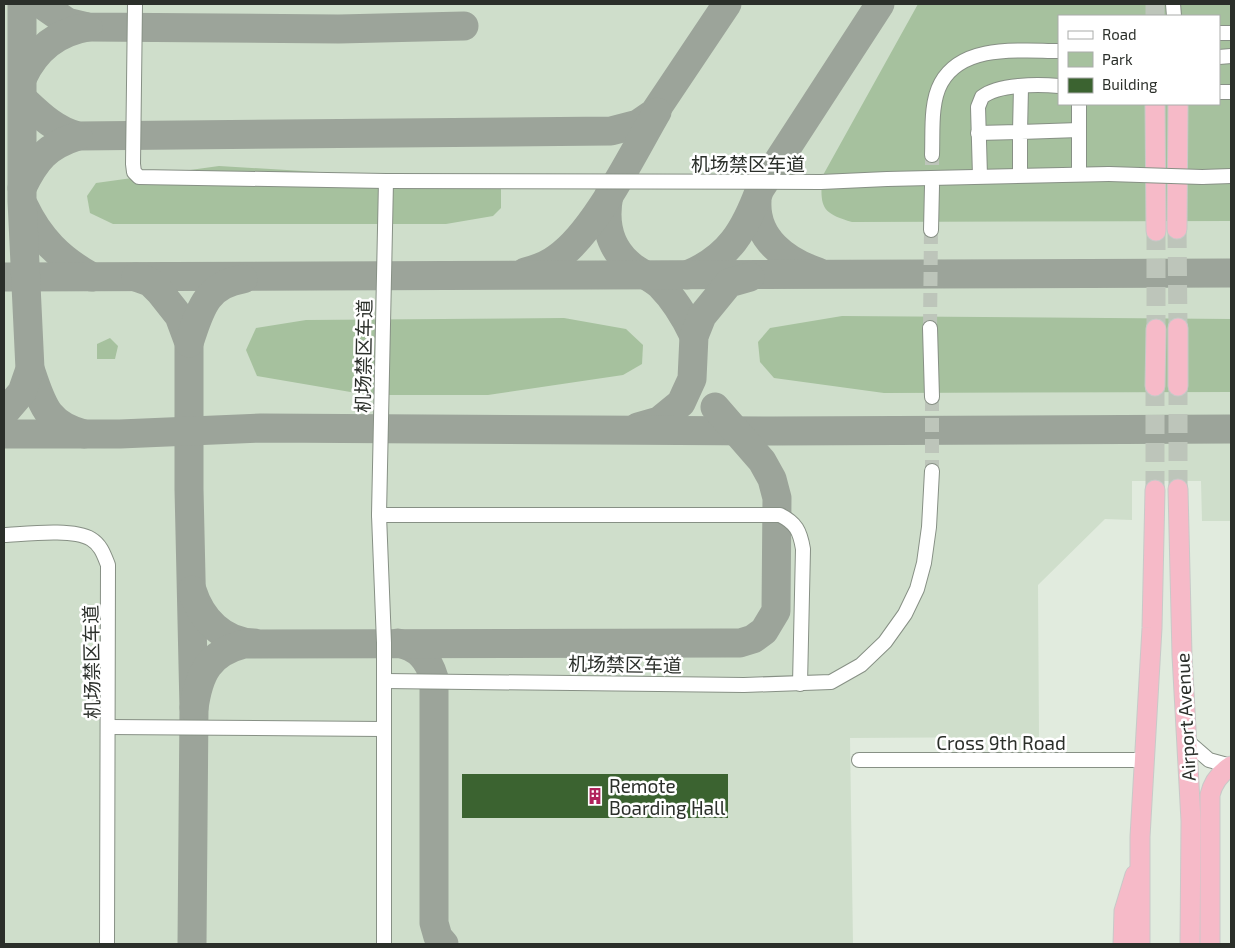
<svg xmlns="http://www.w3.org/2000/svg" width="1235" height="948" font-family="'Exo 2','Noto Sans SC',sans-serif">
<rect width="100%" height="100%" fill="#e1ebde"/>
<!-- built -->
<path fill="#cfdecb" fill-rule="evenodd" d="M 4,4 L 1231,4 L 1231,521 L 1202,521 L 1201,481 L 1132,481 L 1132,520 L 1105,519 L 1038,585 L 1039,737 L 850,738 L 853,944 L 4,944 ZM 1059,16 L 1219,16 L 1219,104 L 1059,104 Z"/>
<!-- green -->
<g fill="#a6c19e" fill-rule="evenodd">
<path d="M 918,4 L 1231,4 L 1231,221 L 852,222 C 822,213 820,208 822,177 ZM 1059,16 L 1219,16 L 1219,104 L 1059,104 Z"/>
<polygon points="219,166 483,182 501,188 501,208 493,216 446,224 113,224 90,213 87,196 96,183"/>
<polygon points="842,316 1231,319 1231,392 884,393 774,378 760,362 758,342 770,328"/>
<polygon points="564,318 626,329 643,345 642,364 623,375 488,395 368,395 257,376 246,350 256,328 306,320"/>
<polygon points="110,338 118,346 115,359 97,359 97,344"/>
</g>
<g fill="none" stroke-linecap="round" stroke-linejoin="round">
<!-- taxiway -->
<g stroke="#9ca49a" stroke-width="29">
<polyline points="41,4 67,22 88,27 339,29 464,26"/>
<path d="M 23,77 C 36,49 58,32 88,27"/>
<path d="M 23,99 C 40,115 55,130 78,136 L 611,131 L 638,124 L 654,113 L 727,4"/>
<path d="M 22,188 C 36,159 47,146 78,136"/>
<path d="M 609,195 C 604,220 608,245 628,263 C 637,272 650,276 660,285 C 675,300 685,317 694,336"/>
<path d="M 757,201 C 755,239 786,261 818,272"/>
<path d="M 24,206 C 39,238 60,259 92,277"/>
<path d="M 525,272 C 537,269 548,265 557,258 C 595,232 633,153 657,112"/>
<path d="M 687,275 C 729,258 745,230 760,189 L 880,4"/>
<polyline points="4,277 1231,273"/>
<polyline points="136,277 150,282 160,292 179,316 189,343 189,489 194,708 192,944"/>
<path d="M 189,343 C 200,311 205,285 243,279"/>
<path d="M 30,369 C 42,402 45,424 84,434"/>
<polyline points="4,413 22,392 30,369 22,201 22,4"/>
<polyline points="638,427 659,421 681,403 692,379 694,336 702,316 729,283 750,277"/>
<polyline points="4,434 120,434 261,428 774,431 1231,429"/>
<path d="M 192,590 C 201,619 223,642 254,643"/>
<path d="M 398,643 C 419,648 428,658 434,678 L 434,923 L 438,937 L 444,944"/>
<path d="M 194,708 C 199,673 209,653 244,644 L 727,643 L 740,643 L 753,639 L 764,631 L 776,611 L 777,498 L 772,479 L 762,461 L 715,407"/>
</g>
</g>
<!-- building -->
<rect fill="#3b6330" x="462" y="774" width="266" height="44"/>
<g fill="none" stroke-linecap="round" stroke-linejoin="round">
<!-- minor-tunnel -->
<g stroke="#bdc5ba" stroke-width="14" stroke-dasharray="14 7" stroke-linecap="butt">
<polyline points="932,186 932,155"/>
<polyline points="930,328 931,230"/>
<polyline points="932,397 932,471"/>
</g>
<!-- highway-tunnel -->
<g stroke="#bdc5ba" stroke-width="19" stroke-dasharray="19 9" stroke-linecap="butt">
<polyline points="1155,4 1155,16"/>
<polyline points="1177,229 1178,328"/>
<polyline points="1156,231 1156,329"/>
<polyline points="1178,386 1178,489"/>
<polyline points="1155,490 1155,386"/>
</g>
<!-- minor casing -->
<g stroke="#879085" stroke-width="16">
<g id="minor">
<polyline points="135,4 133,164 134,172 139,177 386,181 821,182 887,179 1109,174"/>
<polyline points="1173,4 1174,16"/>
<polyline points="1219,33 1231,33"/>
<polyline points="1219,57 1231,56"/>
<polyline points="1219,92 1231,92"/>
<polyline points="978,133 1020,132 1021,87"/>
<path d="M 932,155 C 933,133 930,103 941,83 C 963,43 1022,51 1059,51"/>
<polyline points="1079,174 1079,104"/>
<polyline points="1020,175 1020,132 1079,130"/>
<path d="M 980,176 L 978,107 L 982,97 C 998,84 1038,84 1059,86"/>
<polyline points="1202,177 1231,176"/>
<polyline points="931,230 932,186"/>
<polyline points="930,328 932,397"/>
<path d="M 379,515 L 780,515 C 796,523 800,531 803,549 L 800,684"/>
<path d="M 4,535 C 25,534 73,528 91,539 C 101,545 104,555 108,565 L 107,944"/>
<polyline points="385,681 744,685 831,682 861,665 885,642 905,614 917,589 924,563 929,527 932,471"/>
<polyline points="109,727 383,729"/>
<polyline points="1186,740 1209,760 1231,766"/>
<polyline points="859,760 1144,760"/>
<polyline points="384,944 384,643 379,515 386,181"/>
</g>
</g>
<!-- highway casing -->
<g stroke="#c8c9c8" stroke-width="21">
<g id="highway">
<polyline points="1155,104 1156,231"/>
<polyline points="1177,229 1178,104"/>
<polyline points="1155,386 1156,329"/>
<polyline points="1178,386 1178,328"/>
<polyline points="1178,489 1182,655 1191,821 1190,944"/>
<polyline points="1123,944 1124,911 1135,875"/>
<polyline points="1140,944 1140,837 1152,628 1155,490"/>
<path d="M 1210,944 L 1210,795 C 1213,782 1220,773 1231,766"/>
</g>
</g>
<!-- minor -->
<use href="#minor" stroke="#fff" stroke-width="14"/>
<!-- highway -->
<use href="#highway" stroke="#f6bac8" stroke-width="19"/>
<!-- minor-bridge casing -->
<g stroke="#879085" stroke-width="16" stroke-linecap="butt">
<polyline id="minor-bridge" points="1109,174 1202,177"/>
</g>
<!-- minor-bridge -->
<use href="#minor-bridge" stroke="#fff" stroke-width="14"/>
</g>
<!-- icons -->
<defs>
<g id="building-bare" transform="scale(1.35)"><path d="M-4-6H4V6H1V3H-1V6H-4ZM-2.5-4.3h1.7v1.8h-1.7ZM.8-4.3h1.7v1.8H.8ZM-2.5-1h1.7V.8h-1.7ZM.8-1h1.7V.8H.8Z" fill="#b0225b" stroke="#fff" stroke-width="2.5" paint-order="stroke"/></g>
</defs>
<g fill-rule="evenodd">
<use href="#building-bare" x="595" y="796"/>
</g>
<g text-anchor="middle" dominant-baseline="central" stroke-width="5" stroke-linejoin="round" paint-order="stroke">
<!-- street labels -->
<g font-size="19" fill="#2b2f2a" stroke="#fff">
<text x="748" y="163">机场禁区车道</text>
<text transform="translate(363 356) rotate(-89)">机场禁区车道</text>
<text transform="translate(91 662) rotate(-91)">机场禁区车道</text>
<text transform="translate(625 664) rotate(1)">机场禁区车道</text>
<text transform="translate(1185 717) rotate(-93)">Airport Avenue</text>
<text x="1001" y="742">Cross 9th Road</text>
</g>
<!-- poi labels -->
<g font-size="19" fill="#2b2f2a" stroke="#fff" text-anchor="start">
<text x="609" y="785">Remote<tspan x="609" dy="22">Boarding Hall</tspan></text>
</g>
</g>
<!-- border -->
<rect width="1235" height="948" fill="none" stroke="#2b2f2a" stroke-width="10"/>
<!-- legend -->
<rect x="1058" y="15" width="162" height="90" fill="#ffffff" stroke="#aaacaa"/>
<rect x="1068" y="31" width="25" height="8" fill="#ffffff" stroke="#aaacaa"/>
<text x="1102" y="40" font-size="15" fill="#2b2f2a">Road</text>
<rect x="1068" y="52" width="25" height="15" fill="#a6c19e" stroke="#aaacaa"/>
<text x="1102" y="65" font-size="15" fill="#2b2f2a">Park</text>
<rect x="1068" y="78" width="25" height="15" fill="#3b6330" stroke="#aaacaa"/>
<text x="1102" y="90" font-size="15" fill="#2b2f2a">Building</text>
</svg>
